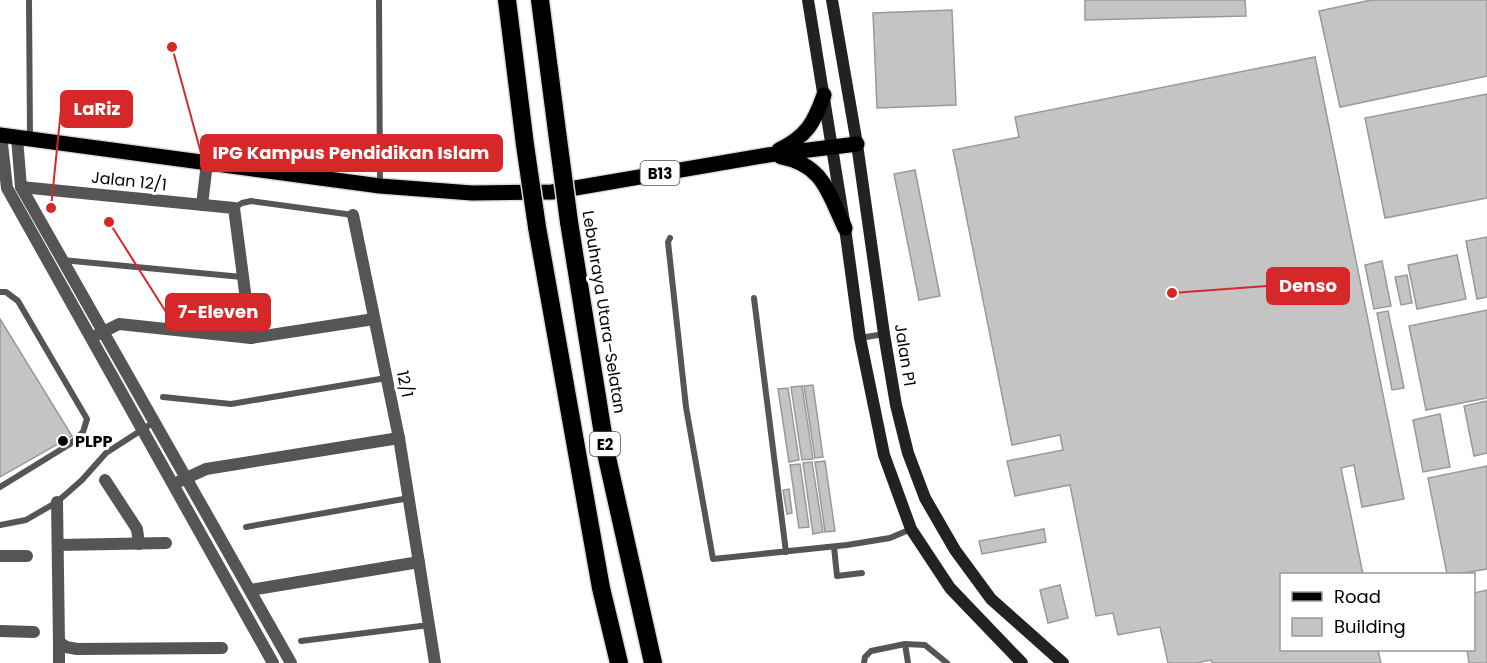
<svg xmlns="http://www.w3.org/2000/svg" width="1487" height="663" font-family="Poppins,sans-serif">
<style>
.building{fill:#c4c4c4;stroke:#999;stroke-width:1.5}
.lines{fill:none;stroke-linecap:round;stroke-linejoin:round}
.primary-casing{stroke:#dbdbdb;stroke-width:18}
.motorway-casing{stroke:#dbdbdb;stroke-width:21}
.service{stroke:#555;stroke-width:6}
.minor{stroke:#555;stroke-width:12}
.secondary{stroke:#222;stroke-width:12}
.primary{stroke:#000;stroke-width:15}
.motorway{stroke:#000;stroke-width:18}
.motorway-bridge-casing{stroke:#dbdbdb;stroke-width:21;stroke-linecap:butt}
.motorway-bridge{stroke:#000;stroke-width:18}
.poi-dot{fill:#000;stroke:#fff;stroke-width:2}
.labels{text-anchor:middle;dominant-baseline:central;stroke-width:6;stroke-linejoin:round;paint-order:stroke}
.shield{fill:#fff;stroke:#4c4c4c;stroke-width:1.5}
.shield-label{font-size:15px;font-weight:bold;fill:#000}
.street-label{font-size:16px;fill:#000;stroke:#fff}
.poi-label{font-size:16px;font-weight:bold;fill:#000;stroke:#fff;text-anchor:start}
.leader{fill:none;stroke:#d62828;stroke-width:2}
.callout-dot{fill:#d62828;stroke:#fff;stroke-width:2}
.callout{fill:#d62828;stroke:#d62828;stroke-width:2}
.callout-label{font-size:18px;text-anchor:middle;font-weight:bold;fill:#fff}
</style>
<rect width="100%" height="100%" fill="#fff"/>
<!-- building -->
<g class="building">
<path d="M1085,0H1245L1246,16L1085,20Z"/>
<path d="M1371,0H1487V76L1340,107L1319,11Z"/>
<path d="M952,10L956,105L877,108L873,13Z"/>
<path d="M1315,57L1404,499L1362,507L1354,465L1341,468L1363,574H1282V650H1378L1381,663H1212L1211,660L1196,663H1168L1160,627L1118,635L1113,613L1096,616L1070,485L1015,496L1007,461L1063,450L1060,435L1012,445L953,150L1019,137L1015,117Z"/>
<path d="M1487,94V198L1385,218L1365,118Z"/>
<path d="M915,170L940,296L919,300L894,174Z"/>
<path d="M1487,237V297L1477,299L1466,241Z"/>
<path d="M1457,255L1466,299L1417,309L1408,265Z"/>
<path d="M1382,261L1391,306L1374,309L1365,265Z"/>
<path d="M1407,275L1412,303L1401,305L1395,277Z"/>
<path d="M1487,310V398L1426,410L1409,326Z"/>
<path d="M1388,311L1404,388L1392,390L1377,313Z"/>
<path d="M0,319L72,436L0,477Z"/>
<path d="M813,385L823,457L815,458L804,386Z"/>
<path d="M802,386L813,459L802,460L791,387Z"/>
<path d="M788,388L799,460L789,462L778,389Z"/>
<path d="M1487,401V453L1474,456L1464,406Z"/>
<path d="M1440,414L1450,467L1423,472L1413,420Z"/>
<path d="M825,461L835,531L825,532L815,462Z"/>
<path d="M812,462L823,532L813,534L803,463Z"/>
<path d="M800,464L809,527L799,528L790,465Z"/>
<path d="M1487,466V569L1458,574H1447L1428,478Z"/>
<path d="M789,489L792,513L787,514L783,490Z"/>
<path d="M1044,529L1046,542L982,554L979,541Z"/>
<path d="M1060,585L1068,618L1048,623L1040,590Z"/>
<path d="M1487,590V663H1469L1467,650H1474V593Z"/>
</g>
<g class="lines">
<defs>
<g id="primary">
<path d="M0,135L380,186L472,193L552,192L768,155L857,144"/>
<path d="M779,150C807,136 814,123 824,95"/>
<path d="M781,157C824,165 828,193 845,228"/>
</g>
<g id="motorway">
<path d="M507,0L525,145"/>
<path d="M540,0L558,139"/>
<path d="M569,222L606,453L653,663"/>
<path d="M537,227L601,588L619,663"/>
</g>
</defs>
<!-- primary casing -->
<use href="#primary" class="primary-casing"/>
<!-- motorway casing -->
<use href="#motorway" class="motorway-casing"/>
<!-- service -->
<g class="service">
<path d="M29,0L30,137"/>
<path d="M379,0L380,186"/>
<path d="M234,208L242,203L251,201L353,215"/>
<path d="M670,238L668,242L686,407L713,559L847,545L890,538L911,529"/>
<path d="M62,260L242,277"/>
<path d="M0,292H6L18,301L87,419L83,432L70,444L0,487"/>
<path d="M754,298L786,552"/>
<path d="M860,338L884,334"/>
<path d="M163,397L231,404L386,378"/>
<path d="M0,525L26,520L57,502L82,480L106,453L154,422"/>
<path d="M246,527L409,498"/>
<path d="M834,547L837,576L862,573"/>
<path d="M301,641L429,625"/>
<path d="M905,644L908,663"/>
<path d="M864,663L865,657L871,651L905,644L925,645L947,663"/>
</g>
<!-- minor -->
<g class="minor">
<path d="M1,135L7,188L273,663"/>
<path d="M17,138L21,187L291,663"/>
<path d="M21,187L234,208L251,338"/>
<path d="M202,205L207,163"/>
<path d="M353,215L399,438L435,663"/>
<path d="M97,335L119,324L251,338L374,319"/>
<path d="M105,480L137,529L139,544"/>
<path d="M180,481L206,469L399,438"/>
<path d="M57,502L59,642L66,647L77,649L222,648"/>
<path d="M58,545L166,543"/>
<path d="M0,556H27"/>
<path d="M250,590L419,562"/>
<path d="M0,631L34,632"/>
<path d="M59,642V663"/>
</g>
<!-- secondary -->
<g class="secondary">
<path d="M808,0L845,228L860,338L884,455L911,529L950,588L1022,663"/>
<path d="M832,0L857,144L884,334L896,405L908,453L925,498L955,550L991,599L1063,663"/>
</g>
<!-- primary -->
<use href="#primary" class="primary"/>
<!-- motorway -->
<use href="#motorway" class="motorway"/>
<defs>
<g id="motorway-bridge">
<path d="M558,139L569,222"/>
<path d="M525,145L537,227"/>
</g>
</defs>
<!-- motorway-bridge casing -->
<use href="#motorway-bridge" class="motorway-bridge-casing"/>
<!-- motorway-bridge -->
<use href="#motorway-bridge" class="motorway-bridge"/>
</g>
<!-- markers -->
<circle class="poi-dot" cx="63" cy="441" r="6"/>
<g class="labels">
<!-- shield labels -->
<g class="shield">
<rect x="640.5" y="161" width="39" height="24" rx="4.5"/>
<rect x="590" y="432" width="30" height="24" rx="4.5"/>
</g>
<g class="shield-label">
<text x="660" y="173">B13</text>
<text x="605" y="444">E2</text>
</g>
<!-- street labels -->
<g class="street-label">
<text transform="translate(129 181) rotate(6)">Jalan 12/1</text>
<text transform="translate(604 312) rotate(81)">Lebuhraya Utara–Selatan</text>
<text transform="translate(905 355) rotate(81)">Jalan P1</text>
<text transform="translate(405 384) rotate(78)">12/1</text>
</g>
<!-- poi labels -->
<g class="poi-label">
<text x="75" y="441">PLPP</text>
</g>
</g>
<!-- callouts -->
<path class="leader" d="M51 208L61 109M172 47L201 153M1172 293L1267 286M109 222L166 312"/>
<g class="callout-dot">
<circle cx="51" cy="208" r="6"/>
<circle cx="172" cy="47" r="6"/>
<circle cx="1172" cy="293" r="6"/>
<circle cx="109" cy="222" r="6"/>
</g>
<g class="callout">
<rect x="61" y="91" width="71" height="36" rx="6"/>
<rect x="201" y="135" width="301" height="36" rx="6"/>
<rect x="1267" y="268" width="82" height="36" rx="6"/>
<rect x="166" y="294" width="104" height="36" rx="6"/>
</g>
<g class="callout-label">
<text x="97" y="115">LaRiz</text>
<text x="351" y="159">IPG Kampus Pendidikan Islam</text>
<text x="1308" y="292">Denso</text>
<text x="218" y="318">7-Eleven</text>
</g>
<!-- legend -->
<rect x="1280" y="573" width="195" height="78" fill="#ffffff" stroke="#999999" stroke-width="1.5"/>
<rect x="1292" y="592" width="30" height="9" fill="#000000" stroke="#999999" stroke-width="1.5"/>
<text x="1334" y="603" font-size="18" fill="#000000">Road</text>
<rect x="1292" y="618" width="30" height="18" fill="#c4c4c4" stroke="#999999" stroke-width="1.5"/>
<text x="1334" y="633" font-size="18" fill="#000000">Building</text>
</svg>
